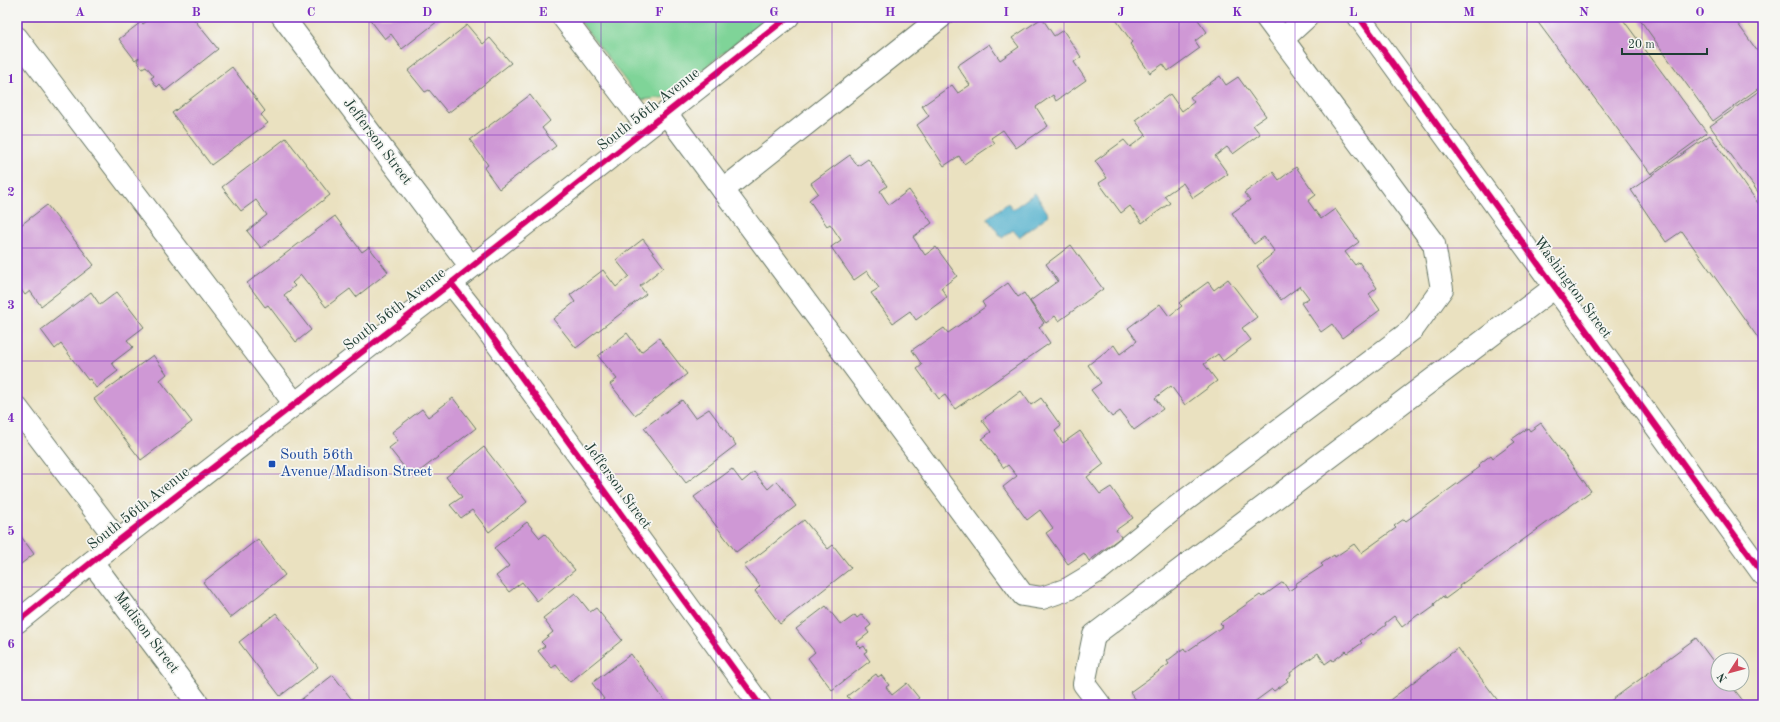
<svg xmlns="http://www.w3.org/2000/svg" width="1780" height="722" font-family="'Old Standard TT',serif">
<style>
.green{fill:#7fd498;stroke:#4f8866}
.water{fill:#4dafcc;stroke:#367680}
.building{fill:#cf98d5}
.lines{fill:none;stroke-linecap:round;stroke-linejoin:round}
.minor-casing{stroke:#667665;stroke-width:24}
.path{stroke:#667665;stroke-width:2.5;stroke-dasharray:1 3;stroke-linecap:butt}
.minor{stroke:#fff;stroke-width:22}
.cycleway-casing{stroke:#f6f6f2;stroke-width:8}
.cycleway{stroke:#d6006c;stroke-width:6}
.grid{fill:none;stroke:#7b2cbf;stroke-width:1;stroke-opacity:0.55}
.transit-dot{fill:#1a4fb4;stroke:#f6f6f2;stroke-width:1.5}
.labels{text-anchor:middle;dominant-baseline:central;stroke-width:3.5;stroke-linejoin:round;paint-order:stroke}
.street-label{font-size:15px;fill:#1f3d34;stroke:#f6f6f2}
.transit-label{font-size:15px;fill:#164399;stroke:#f6f6f2;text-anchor:start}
.neatline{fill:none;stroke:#7b2cbf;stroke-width:1.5}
.grid-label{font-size:13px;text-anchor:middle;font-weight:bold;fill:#7b2cbf}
</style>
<rect width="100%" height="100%" fill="#f6f6f2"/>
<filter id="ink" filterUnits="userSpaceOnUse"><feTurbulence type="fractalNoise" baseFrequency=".025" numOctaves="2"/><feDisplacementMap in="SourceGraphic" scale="8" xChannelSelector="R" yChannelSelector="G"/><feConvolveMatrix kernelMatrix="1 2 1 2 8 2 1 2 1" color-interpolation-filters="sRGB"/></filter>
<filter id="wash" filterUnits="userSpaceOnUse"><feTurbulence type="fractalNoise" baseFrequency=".012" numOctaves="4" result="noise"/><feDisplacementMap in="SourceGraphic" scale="16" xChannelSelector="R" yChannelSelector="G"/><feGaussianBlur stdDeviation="0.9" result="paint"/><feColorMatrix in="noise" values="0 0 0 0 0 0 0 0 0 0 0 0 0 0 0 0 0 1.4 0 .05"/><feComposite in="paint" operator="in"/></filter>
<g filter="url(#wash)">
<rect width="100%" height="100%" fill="#eae1c0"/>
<!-- green -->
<path class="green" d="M577,17H768L669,97L640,100Z"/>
<!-- water -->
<path class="water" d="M1035,193L1049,215L1019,237L1013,230L1002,238L987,218L1008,203L1013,209Z"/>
<g id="blocks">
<!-- building -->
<g class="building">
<path d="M148,17H192L218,49L165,91L160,84L157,87L151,78L154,76L146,66L142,68L137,61L139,57L135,60L119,39L141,22L143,24L147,21L145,19Z"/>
<path d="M368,17H443L402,49L391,34L385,39Z"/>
<path d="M1114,17H1196L1207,32L1195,41L1200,48L1168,71L1163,64L1150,73L1130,44L1132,42Z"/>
<path d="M1534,17H1621L1707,133L1651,174Z"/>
<path d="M1638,17H1733L1763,59V85L1713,121Z"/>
<path d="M1042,18L1054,36L1063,30L1081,57L1074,62L1086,80L1056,101L1053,95L1036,107L1048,126L1016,148L1003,130L991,138L995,143L964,164L959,156L944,166L917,125L929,116L922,106L952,85L958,93L970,85L957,66L989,44L1000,60L1019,47L1012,38Z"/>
<path d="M467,25L483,44L490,38L511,63L448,113L429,90L425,92L408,71Z"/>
<path d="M232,67L265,111L261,115L268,123L211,165L172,113Z"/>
<path d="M1220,76L1226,85L1238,77L1266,116L1253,125L1260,134L1233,154L1227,147L1215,156L1228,174L1193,198L1183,183L1164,196L1170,203L1142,223L1130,206L1121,213L1099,183L1107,178L1095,161L1124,140L1130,147L1146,135L1135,120L1170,94L1182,111L1194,102L1190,97Z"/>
<path d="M1763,88V199L1710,126Z"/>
<path d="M530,95L550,121L542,128L556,146L499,189L484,168L488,165L470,140Z"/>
<path d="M1710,135L1763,210V345L1682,231L1666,242L1631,190Z"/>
<path d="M286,138L330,195L261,248L247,231L267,215L256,200L241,211L222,187Z"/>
<path d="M850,155L858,166L868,159L887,186L880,191L889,205L909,190L932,223L913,237L925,255L936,247L957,276L941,288L947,297L916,320L910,311L893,323L871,293L879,288L867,271L854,280L831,247L841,240L830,224L827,226L809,200L818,193L811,183Z"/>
<path d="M1296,167L1316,195L1308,201L1321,219L1335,209L1359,242L1345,252L1355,265L1359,262L1377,288L1369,294L1380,310L1342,338L1332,324L1321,332L1301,303L1309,298L1300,286L1281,300L1257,266L1275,252L1264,237L1254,244L1232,213L1250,200L1244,193L1273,172L1279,180Z"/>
<path d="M47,205L94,265L41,306L30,291L25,295L17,284V228Z"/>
<path d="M335,216L362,252L369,247L388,272L356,297L350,289L326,307L301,275L292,283L295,286L284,295L311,330L296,342L268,305L265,307L247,283Z"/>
<path d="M643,239L664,267L640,286L646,294L576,348L553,319L575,302L570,295L603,270L616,287L629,276L616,260Z"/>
<path d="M1071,245L1103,289L1059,321L1055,316L1046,323L1030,301L1058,281L1046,264Z"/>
<path d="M1228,279L1257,317L1242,328L1251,340L1223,361L1218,354L1204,364L1217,381L1185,405L1171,386L1155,398L1163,409L1134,430L1120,411L1112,417L1091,390L1101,383L1088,365L1114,345L1120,354L1137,341L1128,328L1160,304L1169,316L1182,306L1179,303L1208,282L1214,290Z"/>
<path d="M1008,283L1018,297L1024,293L1044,323L1039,327L1050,343L955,409L945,395L939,399L917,369L922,365L912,350L944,328L948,333L985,307L982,302Z"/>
<path d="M91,292L100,305L117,292L144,327L127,340L133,347L112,363L118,371L96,388L90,379L88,380L61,344L55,349L41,330Z"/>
<path d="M627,333L641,352L659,338L687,374L635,415L610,384L617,379L598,356Z"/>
<path d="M153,355L167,374L160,380L192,422L141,460L94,399Z"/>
<path d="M1021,391L1031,405L1041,398L1061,426L1055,431L1063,443L1080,431L1104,464L1087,477L1100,494L1111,487L1133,518L1116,530L1121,537L1089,561L1084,553L1068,564L1046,533L1053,528L1040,510L1027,520L1003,487L1017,476L1008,465L1004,468L982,439L991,432L982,420Z"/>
<path d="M453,398L476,428L412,477L389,448L398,441L392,432L422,409L428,417Z"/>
<path d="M682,400L695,418L709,409L736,445L686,483L644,428Z"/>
<path d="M1541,423L1591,491L1459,586L1460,588L1445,599L1443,596L1434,604L1435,606L1421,616L1419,614L1402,627L1394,616L1385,623L1386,625L1373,635L1371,633L1360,641L1362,643L1348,653L1346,651L1333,661L1332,659L1325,664L1318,653L1290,673L1291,675L1286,679L1288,681L1274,691L1272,689L1250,705H1140L1130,692L1169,664L1167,661L1184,648L1186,652L1223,626L1220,623L1260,595L1262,597L1283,582L1289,591L1296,586L1295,584L1323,566L1321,564L1334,555L1335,557L1354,544L1361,553L1396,528L1394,526L1404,519L1406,521L1480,467L1478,465L1491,455L1493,458L1515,442L1512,439L1528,428L1530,431Z"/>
<path d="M484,447L527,502L489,532L472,510L461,518L450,505L462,497L446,477Z"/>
<path d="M732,469L742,482L754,472L768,489L777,481L796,506L736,552L694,497Z"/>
<path d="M804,520L828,549L833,545L851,568L780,624L755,591L760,586L744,566Z"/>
<path d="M527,522L540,538L545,534L575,570L537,601L522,582L509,592L496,576L509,566L494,548Z"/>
<path d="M17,531L34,554L17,567Z"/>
<path d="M258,539L285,575L230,618L203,582Z"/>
<path d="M575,593L590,612L596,608L622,640L570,682L556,665L552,668L538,651L545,646L541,642L553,632L543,618Z"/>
<path d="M826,606L841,625L855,615L857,618L862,614L871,625L866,629L869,633L856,643L861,648L864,646L867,651L864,653L870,661L832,690L808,658L815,652L796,629Z"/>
<path d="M276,613L318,667L280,696L239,642Z"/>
<path d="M1696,638L1718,668V684H1730L1744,702L1740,705H1605Z"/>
<path d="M1458,648L1499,702L1496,705H1388L1386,703Z"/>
<path d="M631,654L668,705H596L604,699L592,683Z"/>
<path d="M876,674L878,677L881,675L889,685L886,687L892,695L907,683L919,698L910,705H855L847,696Z"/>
<path d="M333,675L356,705H294Z"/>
</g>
</g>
</g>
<g filter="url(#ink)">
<use href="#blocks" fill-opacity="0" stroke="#667665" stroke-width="1"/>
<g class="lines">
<defs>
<g id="minor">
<path d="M283,17L471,267"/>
<path d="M563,17L647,127"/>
<path d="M1359,17L1763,574"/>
<path d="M17,38L295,404"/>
<path d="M1283,39L1307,17"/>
<path d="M666,113L1023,595L1042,598L1068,589L1098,571L1175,508L1413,329L1442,289L1434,244L1266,17"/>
<path d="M723,190L941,17"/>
<path d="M451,283L474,312L760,705"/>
<path d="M17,408L118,541"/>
<path d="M92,562L199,705"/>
<path d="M17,622L118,541L451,283L788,17"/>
<path d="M1100,705L1084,684L1094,635L1555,287"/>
</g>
</defs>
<!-- minor casing -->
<use href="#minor" class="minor-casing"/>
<!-- path -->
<path class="path" d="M642,17H647"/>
<!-- minor -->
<use href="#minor" class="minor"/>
<defs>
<g id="cycleway">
<path d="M1359,17L1763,574"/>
<path d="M451,283L474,312L760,705"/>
<path d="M17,622L118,541L451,283L788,17"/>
</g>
</defs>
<!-- cycleway casing -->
<use href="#cycleway" class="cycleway-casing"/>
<!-- cycleway -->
<use href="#cycleway" class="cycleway"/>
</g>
</g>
<!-- grid -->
<path class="grid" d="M138,17V705M253,17V705M369,17V705M485,17V705M601,17V705M716,17V705M832,17V705M948,17V705M1064,17V705M1179,17V705M1295,17V705M1411,17V705M1527,17V705M1642,17V705M17,135H1763M17,248H1763M17,361H1763M17,474H1763M17,587H1763"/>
<!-- markers -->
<rect class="transit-dot" x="268" y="460" width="8" height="8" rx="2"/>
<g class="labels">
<!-- street labels -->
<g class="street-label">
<text transform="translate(649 110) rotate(-38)">South 56th Avenue</text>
<text transform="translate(377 142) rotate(53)">Jefferson Street</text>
<text transform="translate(1572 288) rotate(54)">Washington Street</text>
<text transform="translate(395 310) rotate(-38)">South 56th Avenue</text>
<text transform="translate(617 486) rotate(54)">Jefferson Street</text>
<text transform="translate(139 509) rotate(-38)">South 56th Avenue</text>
<text transform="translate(146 633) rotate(53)">Madison Street</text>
</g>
<!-- transit labels -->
<g class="transit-label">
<text x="280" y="455">South 56th<tspan x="280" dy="17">Avenue/Madison Street</tspan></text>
</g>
</g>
<!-- margin -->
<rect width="1780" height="722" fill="none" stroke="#f6f6f2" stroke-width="44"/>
<!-- north arrow -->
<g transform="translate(1730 672) rotate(234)"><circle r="19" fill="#f6f6f2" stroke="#a0aca6"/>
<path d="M0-3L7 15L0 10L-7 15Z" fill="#d1495b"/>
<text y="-6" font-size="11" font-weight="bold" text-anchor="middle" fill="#1f3d34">N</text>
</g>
<!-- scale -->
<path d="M1622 48v6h85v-6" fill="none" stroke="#1f3d34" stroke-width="2"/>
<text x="1628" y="48" font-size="12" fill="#1f3d34" stroke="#f6f6f2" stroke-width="3" paint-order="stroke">20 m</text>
<rect x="22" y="22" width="1736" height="678" class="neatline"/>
<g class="grid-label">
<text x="80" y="16">A</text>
<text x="196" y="16">B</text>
<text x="311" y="16">C</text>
<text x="427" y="16">D</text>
<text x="543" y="16">E</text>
<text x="659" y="16">F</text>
<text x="774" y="16">G</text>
<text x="890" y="16">H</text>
<text x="1006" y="16">I</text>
<text x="1121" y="16">J</text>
<text x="1237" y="16">K</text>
<text x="1353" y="16">L</text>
<text x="1469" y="16">M</text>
<text x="1584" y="16">N</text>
<text x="1700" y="16">O</text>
<text x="11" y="83">1</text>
<text x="11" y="196">2</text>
<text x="11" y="309">3</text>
<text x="11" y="422">4</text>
<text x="11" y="535">5</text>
<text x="11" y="648">6</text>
</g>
</svg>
